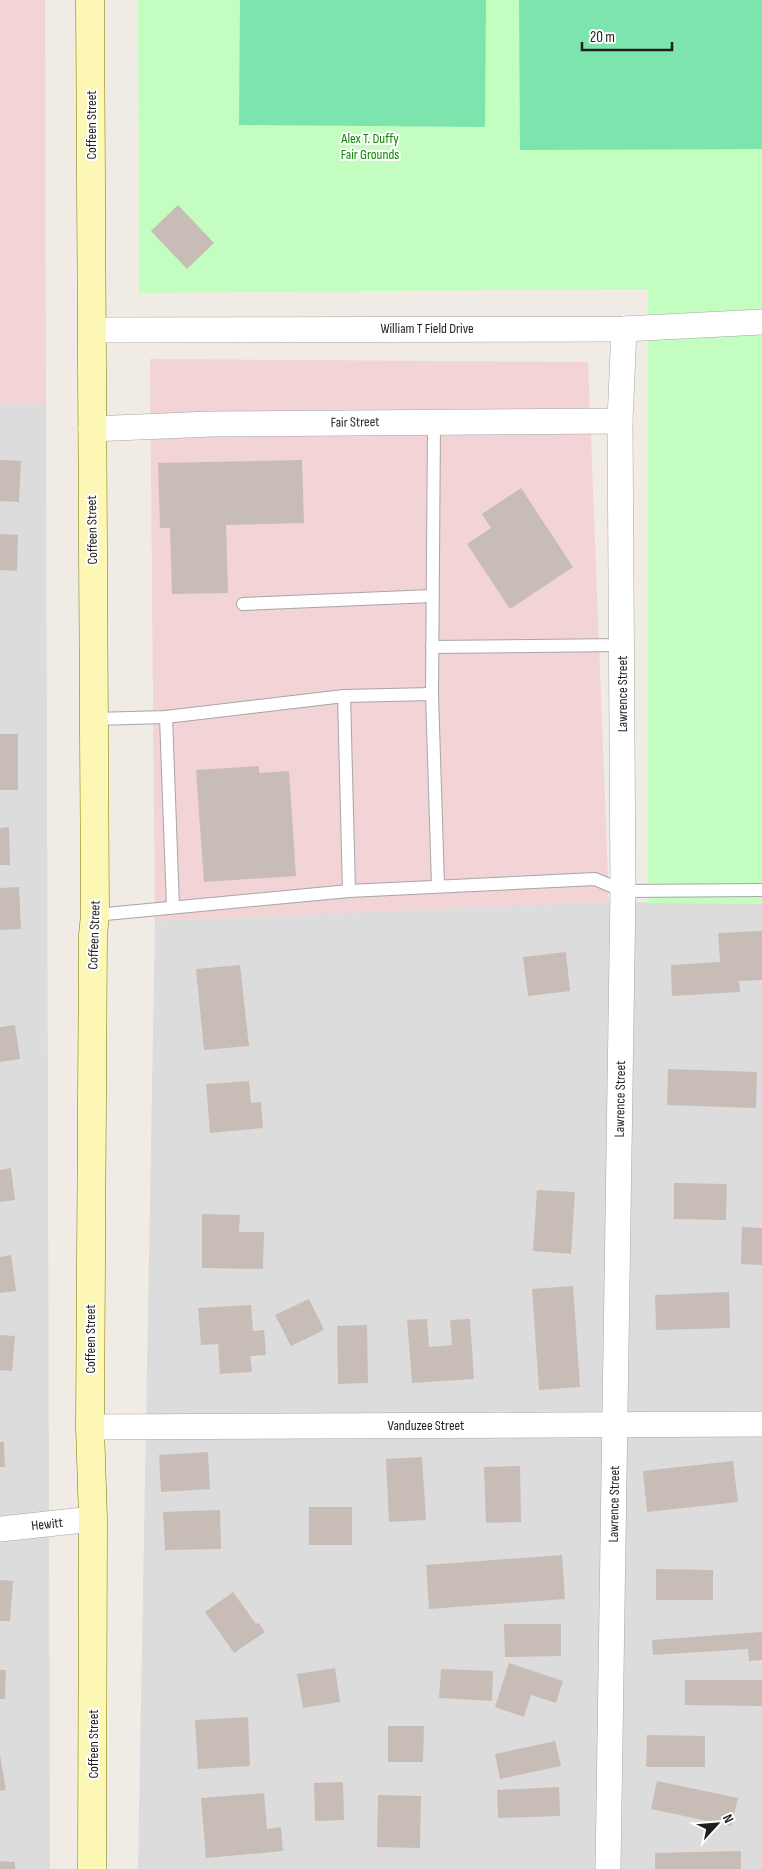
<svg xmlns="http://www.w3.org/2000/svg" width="762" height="1869" font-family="'Sofia Sans Condensed',sans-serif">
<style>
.residential{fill:#dddcdc}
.commercial{fill:#f2d3d6}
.park{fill:#c3fdbf}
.pitch{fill:#7de4ae}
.building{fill:#c8bcb7}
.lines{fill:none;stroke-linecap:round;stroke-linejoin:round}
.service-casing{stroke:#a6a6a6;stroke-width:14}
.minor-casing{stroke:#a6a6a6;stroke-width:26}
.secondary-casing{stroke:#7c7800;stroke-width:29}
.service{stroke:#fff;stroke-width:12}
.minor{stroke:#fff;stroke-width:25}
.secondary{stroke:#fdf7b5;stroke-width:28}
.labels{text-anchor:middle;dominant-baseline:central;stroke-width:4;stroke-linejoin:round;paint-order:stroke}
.street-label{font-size:14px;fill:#1f1f1f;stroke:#fff}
.park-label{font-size:14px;fill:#0c8505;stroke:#fff}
</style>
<rect width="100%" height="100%" fill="#f0ebe4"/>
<!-- residential -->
<g class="residential">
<path d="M46,403L50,1869H0V404Z"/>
<path d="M609,902L762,904V1869H138L155,921Z"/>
</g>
<!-- commercial -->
<g class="commercial">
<path d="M0,0H45L46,403L0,404Z"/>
<path d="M150,359L588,362L609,902L155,921Z"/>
</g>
<!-- park -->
<path class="park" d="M138,0H762V904L648,903V289L139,293Z"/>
<!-- pitch -->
<g class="pitch">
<path d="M240,0H486L485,127L239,125Z"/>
<path d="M519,0H762V149L520,150Z"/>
</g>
<!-- building -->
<g class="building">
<path d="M178,205L214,243L187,269L151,231Z"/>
<path d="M0,460L21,461L19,502L0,501Z"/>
<path d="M302,460L304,523L226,525L228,593L172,594L170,528H160L158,463Z"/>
<path d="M521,488L573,567L510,609L467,544L491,528L482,514Z"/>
<path d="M0,534L18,535L17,571L0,570Z"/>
<rect x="0" y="734" width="18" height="56"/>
<path d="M259,766V773L289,771L296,876L204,882L196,770Z"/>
<path d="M9,827L10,865H0V828Z"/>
<path d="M19,887L21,929L0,930V888Z"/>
<path d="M762,931V980L739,981L740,992L672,996L671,965L720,962L718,933Z"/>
<path d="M566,952L570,991L528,996L523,957Z"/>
<path d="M240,965L249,1046L204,1050L196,969Z"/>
<path d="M15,1025L20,1059L0,1062V1027Z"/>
<path d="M668,1069L757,1072L756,1108L667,1105Z"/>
<path d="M249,1081L251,1103L261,1102L263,1128L210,1133L206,1084Z"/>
<path d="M11,1168L15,1200L0,1202V1170Z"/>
<path d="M674,1183L727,1184L726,1220L674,1219Z"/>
<path d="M537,1190L575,1192L571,1254L533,1251Z"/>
<path d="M202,1214L240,1215L239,1232H264L263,1269L202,1268Z"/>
<path d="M742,1227L762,1228V1265L741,1264Z"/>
<path d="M11,1255L16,1291L0,1293V1257Z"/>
<path d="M573,1286L580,1387L539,1390L532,1289Z"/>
<path d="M729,1292L730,1328L656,1330L655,1295Z"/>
<path d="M309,1299L324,1330L291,1346L275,1315Z"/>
<path d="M251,1305L253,1331L264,1330L266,1355L250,1356L252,1372L220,1374L218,1344L201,1345L198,1308Z"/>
<path d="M427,1319L429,1347L452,1345L450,1320L470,1319L474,1379L412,1383L407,1320Z"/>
<path d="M367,1325L368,1383L338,1384L337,1326Z"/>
<path d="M0,1335L15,1336L12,1371L0,1370Z"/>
<path d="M0,1442H4L5,1467H0Z"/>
<path d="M208,1452L210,1489L161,1492L159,1455Z"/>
<path d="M422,1457L426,1520L389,1522L386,1459Z"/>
<path d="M733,1461L738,1502L647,1512L643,1471Z"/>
<path d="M520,1466L521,1522L486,1523L484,1467Z"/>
<rect x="309" y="1507" width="43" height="38"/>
<path d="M220,1510L221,1549L165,1550L163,1512Z"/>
<path d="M562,1555L565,1599L429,1609L426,1565Z"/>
<path d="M656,1569L713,1570V1600H656Z"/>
<path d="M0,1580L13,1581L10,1621H0Z"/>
<path d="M233,1592L256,1624L259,1623L265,1632L234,1653L205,1612Z"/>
<path d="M504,1624H561V1656L505,1657Z"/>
<path d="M762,1632V1660L749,1661L748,1649L653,1655L652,1640Z"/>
<path d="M509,1663L563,1681L556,1703L531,1695L524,1717L495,1707Z"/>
<path d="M335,1668L340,1702L303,1708L297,1674Z"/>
<path d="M441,1669L493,1671L492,1701L439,1698Z"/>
<path d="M0,1670H6L5,1699H0Z"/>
<path d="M685,1680H762V1706L685,1705Z"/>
<path d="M248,1717L250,1766L198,1769L195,1720Z"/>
<path d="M388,1726H424L423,1762H388Z"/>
<path d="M647,1735L705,1736V1767H646Z"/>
<path d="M555,1741L561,1766L500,1779L495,1754Z"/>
<path d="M0,1755L6,1790L0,1791Z"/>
<path d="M657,1781L738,1798L731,1826L651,1809Z"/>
<path d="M343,1782L344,1820L315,1821L314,1783Z"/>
<path d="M559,1787L560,1816L498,1818L497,1790Z"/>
<path d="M264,1793L267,1829L281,1827L283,1851L206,1858L201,1798Z"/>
<path d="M378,1795L421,1796L420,1848L377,1847Z"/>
<path d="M741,1851V1869H655V1853Z"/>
<path d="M0,1861L15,1862V1869H0Z"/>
</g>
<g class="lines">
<defs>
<g id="service">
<path d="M243,604L432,596"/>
<path d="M432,647L622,645"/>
<path d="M432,694L434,421"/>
<path d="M344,696L432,694L438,886"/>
<path d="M166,717L173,907"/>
<path d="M95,719L166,717L344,696L349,891"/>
<path d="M95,915L349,891L595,879L623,891L762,890"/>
</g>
<g id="minor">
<path d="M92,330L624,329L762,322"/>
<path d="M91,429L211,424L620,421"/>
<path d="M90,1427L762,1424"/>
<path d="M0,1529L93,1519"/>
<path d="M608,1869L623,891L620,421L624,329"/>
</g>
<path id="secondary" d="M90,0L95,915L93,935L90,1427L93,1519L92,1869"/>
</defs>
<!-- service casing -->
<use href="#service" class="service-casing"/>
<!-- minor casing -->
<use href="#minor" class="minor-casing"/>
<!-- secondary casing -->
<use href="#secondary" class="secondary-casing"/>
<!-- service -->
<use href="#service" class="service"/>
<!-- minor -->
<use href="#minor" class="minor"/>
<!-- secondary -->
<use href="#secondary" class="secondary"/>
</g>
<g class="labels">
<!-- street labels -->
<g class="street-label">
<text transform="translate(91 125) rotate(-90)">Coffeen Street</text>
<text x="427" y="328">William T Field Drive</text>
<text transform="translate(355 422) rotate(-1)">Fair Street</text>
<text transform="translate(92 530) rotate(-91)">Coffeen Street</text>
<text transform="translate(622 694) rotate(-90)">Lawrence Street</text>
<text transform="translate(94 935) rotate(-88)">Coffeen Street</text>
<text transform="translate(620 1099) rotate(-89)">Lawrence Street</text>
<text transform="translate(90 1339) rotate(-90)">Coffeen Street</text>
<text x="426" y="1425">Vanduzee Street</text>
<text transform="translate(614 1504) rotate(-89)">Lawrence Street</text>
<text transform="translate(47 1524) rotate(-6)">Hewitt</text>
<text transform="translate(93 1744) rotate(-90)">Coffeen Street</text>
</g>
<!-- park labels -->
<g class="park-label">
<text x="370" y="138">Alex T. Duffy<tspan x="370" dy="16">Fair Grounds</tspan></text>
</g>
</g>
<!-- north arrow -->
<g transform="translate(717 1824) rotate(64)" stroke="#ffffff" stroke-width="4" paint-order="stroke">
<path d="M0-4L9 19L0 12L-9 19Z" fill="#1f1f1f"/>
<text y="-8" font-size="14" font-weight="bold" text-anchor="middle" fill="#1f1f1f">N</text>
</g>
<!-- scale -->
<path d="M582 42v8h90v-8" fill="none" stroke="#1f1f1f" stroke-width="2.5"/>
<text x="590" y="42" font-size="15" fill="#1f1f1f" stroke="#ffffff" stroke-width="4" paint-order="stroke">20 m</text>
</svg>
